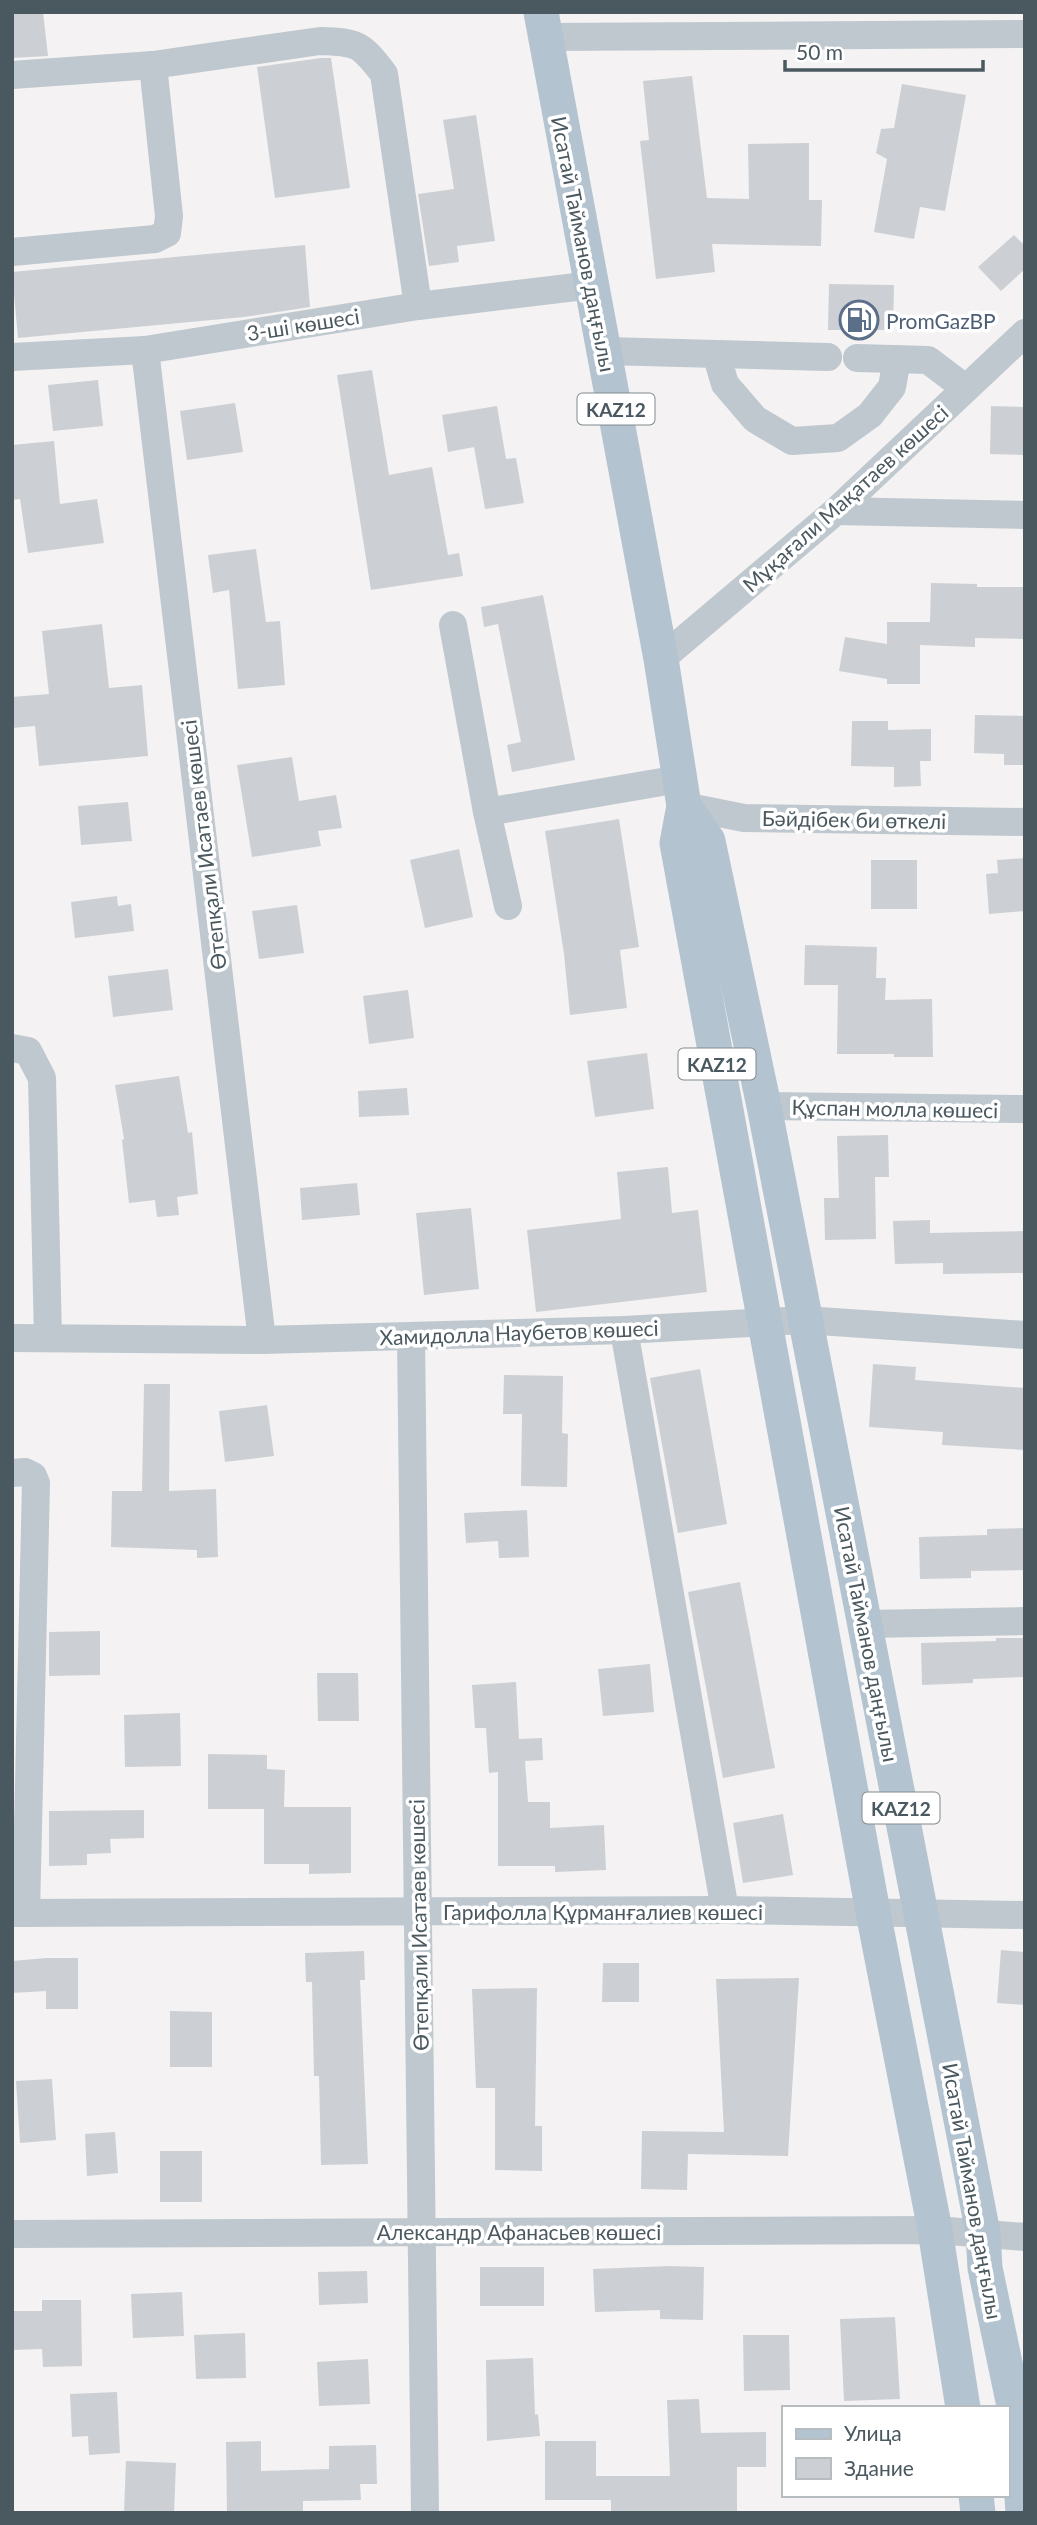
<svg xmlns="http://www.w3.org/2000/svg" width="1037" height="2525" font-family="Lato,sans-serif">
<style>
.building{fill:#ccd0d4}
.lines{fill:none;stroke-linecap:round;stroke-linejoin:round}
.minor{stroke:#bec8ce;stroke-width:28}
.major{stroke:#b3c4d0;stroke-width:35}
.labels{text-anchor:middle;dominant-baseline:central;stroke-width:7;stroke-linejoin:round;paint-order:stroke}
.shield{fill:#fff;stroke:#808a8f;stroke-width:2}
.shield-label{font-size:19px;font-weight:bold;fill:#4a585f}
.street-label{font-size:21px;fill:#4a585f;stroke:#fff}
.service-label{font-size:21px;fill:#4e5e75;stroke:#fff;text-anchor:start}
</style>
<rect width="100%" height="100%" fill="#f4f2f2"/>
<!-- building -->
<g class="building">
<path d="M12,12H43L48,56L12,58Z"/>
<path d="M321,58H331L350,188L275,198L257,67Z"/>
<path d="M692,76L707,198L749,199L748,144L809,143V200H822L821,246L712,244L715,272L656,279L640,141L649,140L643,81Z"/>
<path d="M902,84L966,95L945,211L920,207L914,239L874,232L887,159L876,153L881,129L894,128Z"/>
<path d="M476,115L495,241L457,246L459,262L429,266L418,194L454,189L443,120Z"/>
<path d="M1014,235L1025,246V269L1001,291L978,267Z"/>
<path d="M305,245L310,307L244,317L18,338L12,272Z"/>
<path d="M829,284L894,285L893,330H828Z"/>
<path d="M372,370L389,475L432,467L448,555L459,553L463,576L371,590L337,375Z"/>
<path d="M98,380L103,426L53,431L48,385Z"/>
<path d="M235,403L243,452L187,460L180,411Z"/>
<path d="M497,406L506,459L516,458L524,503L485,509L474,447L448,452L442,415Z"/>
<path d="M991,406L1024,407L1023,455L990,454Z"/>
<path d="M54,441L60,504L97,499L104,543L28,553L20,499L12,500V445Z"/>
<path d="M256,549L266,622L280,621L285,685L238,689L229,590L213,593L208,555Z"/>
<path d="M931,583L977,584V587H1025V639L975,638V647L920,645V684H887V679L839,671L845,637L887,644V622H930Z"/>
<path d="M543,595L575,760L512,772L507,745L521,742L498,624L484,627L481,607Z"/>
<path d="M102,624L109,688L142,685L148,756L39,766L35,726L12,728V697L49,694L42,631Z"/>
<path d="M975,715L1025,716V765H1004V754L974,753Z"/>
<path d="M852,721H888V730L931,729V761H920L921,786L894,787V767L851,766Z"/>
<path d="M292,757L299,801L336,795L342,828L318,831L321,846L252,857L237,765Z"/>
<path d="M128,802L132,841L81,845L78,806Z"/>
<path d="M619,819L639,947L620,950L627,1008L570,1015L564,954L545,831Z"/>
<path d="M459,849L473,917L425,928L410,860Z"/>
<path d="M1025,858V911L989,914L986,874L998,873L997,860Z"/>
<rect x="871" y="860" width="46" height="49"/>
<path d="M117,896L118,906L131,904L134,931L75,938L71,902Z"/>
<path d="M297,905L304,953L259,959L252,911Z"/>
<path d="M805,945L877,947L876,978H886L885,1000L932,999L933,1057H894V1054H837L838,985H804Z"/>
<path d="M168,969L173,1010L113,1017L108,976Z"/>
<path d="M408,990L414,1038L369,1044L363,996Z"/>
<path d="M647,1053L654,1109L595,1117L587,1061Z"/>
<path d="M179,1076L188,1133L192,1132L198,1194L177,1197L179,1215L157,1217L155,1200L129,1203L122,1140L124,1139L115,1085Z"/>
<path d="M407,1088L409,1115L359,1117L358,1091Z"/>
<path d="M888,1135L889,1177H875L876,1239L825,1240L824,1198H839L837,1136Z"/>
<path d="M668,1167L672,1213L698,1210L707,1292L536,1312L527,1230L621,1219L617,1172Z"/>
<path d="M357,1183L360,1215L302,1220L300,1188Z"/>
<path d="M471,1208L479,1289L424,1295L416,1213Z"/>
<path d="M930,1220V1233L1025,1231V1273L943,1274V1263L895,1264L893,1221Z"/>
<path d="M873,1364L916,1367L915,1380L1025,1388V1450L942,1445L943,1432L869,1427Z"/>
<path d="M700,1369L727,1524L678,1533L650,1378Z"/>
<path d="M504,1375L563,1376L562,1433L568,1434L567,1487L521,1486L522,1414H503Z"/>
<path d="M144,1384H170L169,1491L216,1489L218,1557L197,1558V1550L111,1547L112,1491H142Z"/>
<path d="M267,1405L274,1456L225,1462L219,1411Z"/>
<path d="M527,1510L529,1557L499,1558L498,1541L466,1543L464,1513Z"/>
<path d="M1025,1528V1570L971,1571V1578L920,1579L919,1537L987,1535V1529Z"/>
<path d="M740,1582L775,1768L723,1778L688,1592Z"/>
<path d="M100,1631V1675L49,1676V1632Z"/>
<path d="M996,1638H1025V1677L973,1679V1683L922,1685L921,1643L996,1641Z"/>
<path d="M650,1664L654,1712L603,1716L598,1669Z"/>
<path d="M317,1673H358L359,1721H318Z"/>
<path d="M516,1682L519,1739L542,1738L543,1760L525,1761L528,1802H550V1828L604,1825L606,1870L555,1872V1866H498V1772L489,1773L486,1728H475L472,1685Z"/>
<path d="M180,1713L181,1766L125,1767L124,1715Z"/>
<path d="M208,1754L267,1755V1769L285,1770L284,1807H351V1873L309,1874V1864H264V1809H208Z"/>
<path d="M144,1810V1838L110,1839L111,1853L87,1854V1865L49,1866V1811Z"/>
<path d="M783,1814L793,1875L743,1883L733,1823Z"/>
<path d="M1001,1950L1025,1952V2005L997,2003Z"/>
<path d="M364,1951L365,1980H360L368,2164L321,2165L319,2076H314L312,1982H306L305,1953Z"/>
<path d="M47,1958H78V2009H46V1991L12,1993V1961Z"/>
<path d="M603,1963H639V2002H602Z"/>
<path d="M799,1978L788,2156L688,2154L687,2190L641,2189L642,2131L724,2132L716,1979Z"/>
<path d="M537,1988L535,2126H542V2171L495,2170V2088H476L472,1989Z"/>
<path d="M170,2011L212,2012V2067H170Z"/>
<path d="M52,2079L56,2140L20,2143L16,2081Z"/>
<path d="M115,2132L118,2173L87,2176L85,2134Z"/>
<rect x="160" y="2151" width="42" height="51"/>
<path d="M670,2266L704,2267L703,2320L660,2319V2310L595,2312L593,2269Z"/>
<rect x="480" y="2267" width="64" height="39"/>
<path d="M367,2271L368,2303L319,2305L318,2272Z"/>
<path d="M182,2292L184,2336L133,2338L131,2294Z"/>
<path d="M42,2300H81L82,2366L43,2367L42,2349L12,2350V2311H42Z"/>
<path d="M895,2317L900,2399L844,2401L840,2319Z"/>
<path d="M245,2333L246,2378L196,2379L194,2335Z"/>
<path d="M743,2335H789L790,2390L744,2391Z"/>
<path d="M533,2358L535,2415L538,2414L540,2436L487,2441L486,2360Z"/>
<path d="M368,2359L370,2404L319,2406L317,2362Z"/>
<path d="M117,2392L120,2453L89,2455L88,2436L72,2437L70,2394Z"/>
<path d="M699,2399L701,2433L766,2432V2467H737V2513H611V2500H545V2441H596V2476H670L667,2400Z"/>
<path d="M261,2441V2471L329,2469V2446L376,2445L377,2484H360L361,2500L303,2501V2513H227L226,2442Z"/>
<path d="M126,2461L176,2463L174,2513H124Z"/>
</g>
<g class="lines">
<!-- minor -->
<g class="minor">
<path d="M545,37L1025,34"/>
<path d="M12,75L153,65L320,41C358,42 361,44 384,74L418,306"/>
<path d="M12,252L155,239L167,233L169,216L153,65"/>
<path d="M145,350L262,1340"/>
<path d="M605,351L828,357"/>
<path d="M716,354L725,384L755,419L792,441L838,438L870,415L892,387L897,359"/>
<path d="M12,357L145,350L418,306L593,285"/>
<path d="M857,358L928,360L965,388"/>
<path d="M836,511L1025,515"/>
<path d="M453,625L487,812L508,906"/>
<path d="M661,659L836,511L1025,333"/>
<path d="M684,806L744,818L1025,822"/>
<path d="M487,812L679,779"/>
<path d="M12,1048L28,1051L42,1078L48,1338"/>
<path d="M764,1106L1025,1109"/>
<path d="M624,1330L725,1910"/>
<path d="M411,1337L425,2513"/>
<path d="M12,1338L262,1340L624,1330L804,1320L1025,1335"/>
<path d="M12,1473L25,1472L33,1476L36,1483L26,1913"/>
<path d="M866,1624L1025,1621"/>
<path d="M12,1913L725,1910L1025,1915"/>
<path d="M12,2234L935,2230L1025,2237"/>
</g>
<!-- major -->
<g class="major">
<path d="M541,12L661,659L684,806L677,843L873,1912L935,2230L963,2408"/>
<path d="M684,806L708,841L764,1106L983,2233L985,2268L1017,2420L1023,2513"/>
<path d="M976,2495L978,2513"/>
</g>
</g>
<!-- icons -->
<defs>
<symbol id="fuel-ring" viewBox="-11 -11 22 22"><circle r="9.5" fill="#fff" stroke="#5c6f8a" stroke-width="1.5"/><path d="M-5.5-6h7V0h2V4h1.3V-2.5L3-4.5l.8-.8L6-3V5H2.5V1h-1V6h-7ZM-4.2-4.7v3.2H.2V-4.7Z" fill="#5c6f8a"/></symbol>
</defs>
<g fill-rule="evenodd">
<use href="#fuel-ring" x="837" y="298" width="44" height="44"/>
</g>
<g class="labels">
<!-- shield labels -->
<g class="shield">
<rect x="577.5" y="393.5" width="77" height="31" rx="5"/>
<rect x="678.5" y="1048.5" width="77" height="31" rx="5"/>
<rect x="862.5" y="1792.5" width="77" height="31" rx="5"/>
</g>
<g class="shield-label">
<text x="616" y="409">KAZ12</text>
<text x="717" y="1064">KAZ12</text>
<text x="901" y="1808">KAZ12</text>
</g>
<!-- street labels -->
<g class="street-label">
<text transform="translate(584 244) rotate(79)">Исатай Тайманов даңғылы</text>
<text transform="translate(303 324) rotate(-9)">3-ші көшесі</text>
<text transform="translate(845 498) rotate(-42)">Мұқағали Мақатаев көшесі</text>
<text transform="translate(854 819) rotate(1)">Бәйдібек би өткелі</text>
<text transform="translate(203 845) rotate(-97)">Өтепқали Исатаев көшесі</text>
<text transform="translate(895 1108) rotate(1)">Құспан молла көшесі</text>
<text transform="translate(519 1332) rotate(-2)">Хамидолла Наубетов көшесі</text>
<text transform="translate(867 1634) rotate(79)">Исатай Тайманов даңғылы</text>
<text x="603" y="1911">Гарифолла Құрманғалиев көшесі</text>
<text transform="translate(418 1925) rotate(-91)">Өтепқали Исатаев көшесі</text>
<text transform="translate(973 2191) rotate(80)">Исатай Тайманов даңғылы</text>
<text x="519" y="2231">Александр Афанасьев көшесі</text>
</g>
<!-- service labels -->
<g class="service-label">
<text x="886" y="320">PromGazBP</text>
</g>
</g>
<!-- border -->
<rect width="1037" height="2525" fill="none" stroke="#4a585f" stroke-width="28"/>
<!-- legend -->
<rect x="782" y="2406" width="228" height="91" fill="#ffffff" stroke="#b7bcbf" stroke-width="2"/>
<rect x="796" y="2429" width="35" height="10" fill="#b3c4d0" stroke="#b7bcbf" stroke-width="2"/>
<text x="844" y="2441" font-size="21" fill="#4a585f">Улица</text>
<rect x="796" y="2458" width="35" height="21" fill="#ccd0d4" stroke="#b7bcbf" stroke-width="2"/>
<text x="844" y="2476" font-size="21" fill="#4a585f">Здание</text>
<!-- scale -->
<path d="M785 60v10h198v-10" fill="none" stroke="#4a585f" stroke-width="3.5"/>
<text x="796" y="60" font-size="21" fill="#4a585f" stroke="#ffffff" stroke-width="5" paint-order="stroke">50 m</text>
</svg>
